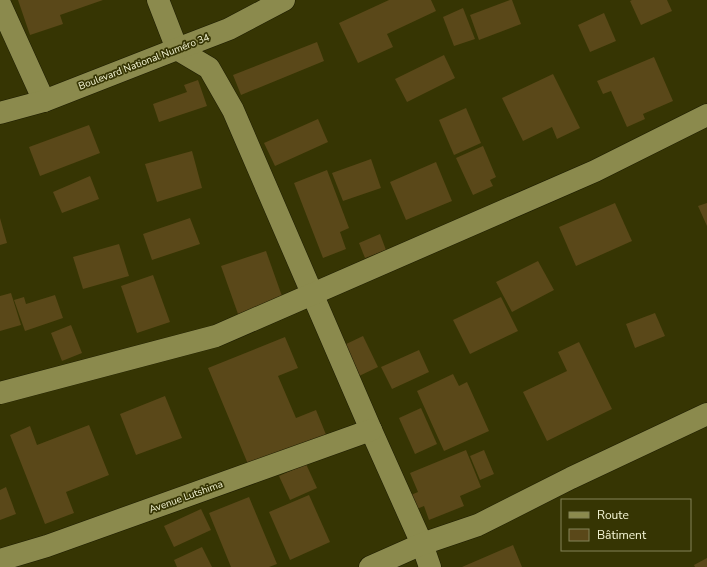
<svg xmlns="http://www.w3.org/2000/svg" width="707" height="567" font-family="'Nunito Sans',sans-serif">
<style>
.building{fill:#5a4819}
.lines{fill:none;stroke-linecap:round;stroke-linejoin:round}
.street-casing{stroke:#1d1c00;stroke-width:23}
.secondary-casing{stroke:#1d1c00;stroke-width:23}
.street{stroke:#8b8a4d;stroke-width:22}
.secondary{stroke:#8b8a4d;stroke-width:22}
.labels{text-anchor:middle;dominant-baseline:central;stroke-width:3.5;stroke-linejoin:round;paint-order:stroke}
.street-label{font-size:10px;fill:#f6f7d7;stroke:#363503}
</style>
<rect width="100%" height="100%" fill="#363503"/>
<!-- building -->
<g class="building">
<path d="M18,0H103L60,15L63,24L30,35Z"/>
<path d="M389,0H431L436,11L387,34L393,47L358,63L339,23Z"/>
<path d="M510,0H512L521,24L479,40L470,15Z"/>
<path d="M632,0H667L672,11L641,25L630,1Z"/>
<path d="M463,8L475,39L454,46L443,17Z"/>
<path d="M604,13L616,41L590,52L578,25Z"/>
<path d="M317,42L324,61L241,95L233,75Z"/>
<path d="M444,55L455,78L407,102L395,79Z"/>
<path d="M654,57L673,101L643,114L645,119L627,127L611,91L603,94L597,81Z"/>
<path d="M553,74L580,128L557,139L552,127L523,141L502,98Z"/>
<path d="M198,80L207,106L159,122L153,104L187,92L184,85Z"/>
<path d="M466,108L481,143L454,155L439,120Z"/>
<path d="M318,119L328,142L275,166L264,143Z"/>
<path d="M89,125L100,153L40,176L29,147Z"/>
<path d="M483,146L496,177L490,180L493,186L473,195L456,158Z"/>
<path d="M192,151L202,188L157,202L145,164Z"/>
<path d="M371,159L381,188L343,201L332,173Z"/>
<path d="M436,162L452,201L406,220L390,182Z"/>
<path d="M327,170L349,228L340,232L346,249L323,258L294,183Z"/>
<path d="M90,176L99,199L62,213L53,192Z"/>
<path d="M615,203L632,241L576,266L559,227Z"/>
<path d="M707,203V226L698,206Z"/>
<path d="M0,218L7,243L0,245Z"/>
<path d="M190,218L200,244L152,260L143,234Z"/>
<path d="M380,234L386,250L365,258L359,243Z"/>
<path d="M119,244L129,276L83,289L73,257Z"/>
<path d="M266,251L283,299L238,314L221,266Z"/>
<path d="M538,261L554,290L512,312L496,282Z"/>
<path d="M153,275L170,322L137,333L121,286Z"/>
<path d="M11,293L21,325L0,331V296Z"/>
<path d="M55,295L63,318L25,331L14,300L24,297L26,304Z"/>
<path d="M501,297L518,331L470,354L453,320Z"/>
<path d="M655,313L665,336L635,348L626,324Z"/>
<path d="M71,325L82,353L62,361L51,333Z"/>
<path d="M363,336L378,367L357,377L342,346Z"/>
<path d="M285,337L298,368L278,376L296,418L316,410L327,437L250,469L208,368Z"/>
<path d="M579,342L612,409L547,441L523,392L567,371L558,352Z"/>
<path d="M419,350L429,372L392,389L381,367Z"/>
<path d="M453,374L459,386L467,382L489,431L444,451L417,391Z"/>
<path d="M165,396L182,438L136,455L120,414Z"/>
<path d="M421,408L437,444L415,454L399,418Z"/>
<path d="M89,425L109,475L66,492L74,513L45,524L10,435L30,426L37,445Z"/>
<path d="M466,450L481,487L460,496L464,506L429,520L424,506L412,511L406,497L418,492L410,473Z"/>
<path d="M484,450L494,474L480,480L470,456Z"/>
<path d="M306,464L317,488L290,500L279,476Z"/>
<path d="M6,487L16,514L0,520V490Z"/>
<path d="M309,495L330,542L290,560L269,512Z"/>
<path d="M249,497L277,564L269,567H231L209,513Z"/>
<path d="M201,509L211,530L174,547L164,526Z"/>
<path d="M513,545L522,567H462Z"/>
<path d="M202,547L212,567H177L174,560Z"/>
<path d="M707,558V567H695L694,565Z"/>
</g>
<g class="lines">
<defs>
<g id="street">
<path d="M158,0L177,49L209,68L233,110L371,430L422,544L430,567"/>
<path d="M0,4L44,101"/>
<path d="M0,393L216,336L595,171L707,115"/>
<path d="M0,560L47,546L371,430"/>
<path d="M370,567L422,544L478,525L571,478L707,414"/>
</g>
<path id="secondary" d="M0,113L44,101L177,49L229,29L284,0"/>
</defs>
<!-- street casing -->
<use href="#street" class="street-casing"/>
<!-- secondary casing -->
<use href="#secondary" class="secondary-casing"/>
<!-- street -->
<use href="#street" class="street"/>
<!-- secondary -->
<use href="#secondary" class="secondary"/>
</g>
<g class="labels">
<!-- street labels -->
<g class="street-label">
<text transform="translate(144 62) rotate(-21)">Boulevard National Numéro 34</text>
<text transform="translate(186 497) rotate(-20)">Avenue Lutshima</text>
</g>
</g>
<!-- legend -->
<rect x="561" y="499" width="130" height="52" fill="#363503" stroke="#838358"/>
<rect x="569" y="512" width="20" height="6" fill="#8b8a4d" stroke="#838358"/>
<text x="597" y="519" font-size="12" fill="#f6f7d7">Route</text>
<rect x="569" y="529" width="20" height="12" fill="#5a4819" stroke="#838358"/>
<text x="597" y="539" font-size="12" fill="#f6f7d7">Bâtiment</text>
</svg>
